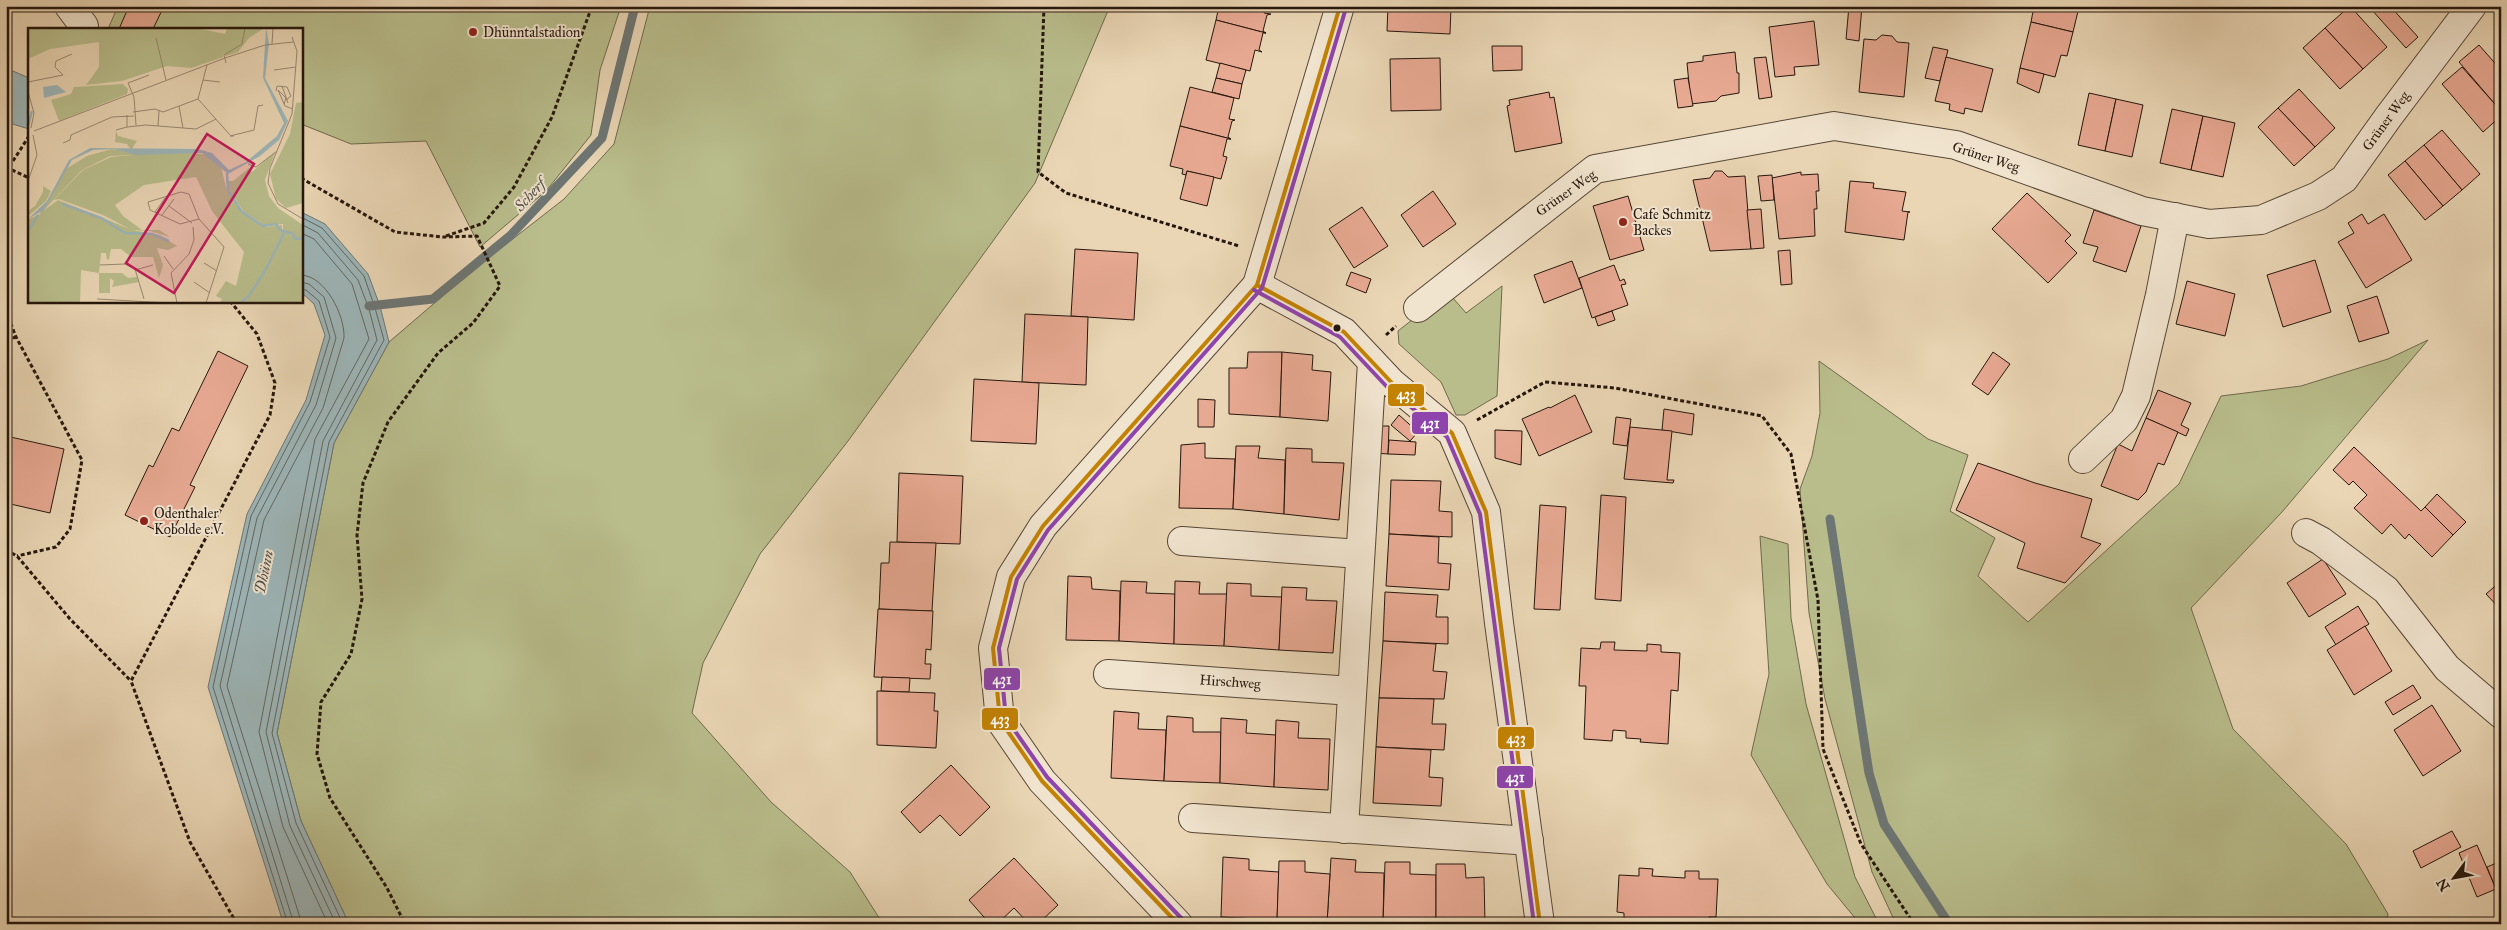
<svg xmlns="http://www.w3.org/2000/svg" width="2507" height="930" font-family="'IM FELL Great Primer',serif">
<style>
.green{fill:#b9bd8c;stroke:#6f6a4c}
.water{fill:#9db6b9;stroke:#6d7674}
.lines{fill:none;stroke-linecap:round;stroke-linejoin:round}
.shore{stroke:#616662;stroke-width:1}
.stream{stroke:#6d7674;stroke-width:9}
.building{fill:#e8a993;stroke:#25160c}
.minor-casing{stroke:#564636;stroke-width:30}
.path{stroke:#25160c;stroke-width:3;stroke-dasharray:4 2.5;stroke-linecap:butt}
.minor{stroke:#f1e4cf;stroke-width:28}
.bus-1-casing{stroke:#f1e4cf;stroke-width:8}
.bus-2-casing{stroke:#f1e4cf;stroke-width:8}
.bus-1{stroke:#c28203;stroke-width:4}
.bus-2{stroke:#8e44ad;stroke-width:4}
.poi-dot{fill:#8f2418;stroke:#f1e4cf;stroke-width:2}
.bus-dot{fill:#25160c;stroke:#f1e4cf;stroke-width:2}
.labels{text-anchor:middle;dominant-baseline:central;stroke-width:4;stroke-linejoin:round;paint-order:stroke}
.poi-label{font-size:14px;fill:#25160c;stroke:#f1e4cf;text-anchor:start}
.street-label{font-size:14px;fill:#25160c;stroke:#f1e4cf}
.water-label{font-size:15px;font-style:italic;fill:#4f4e49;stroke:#f1e4cf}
.inset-river{fill:none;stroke:#9db6b9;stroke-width:2.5}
.inset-road{fill:none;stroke:#9b8971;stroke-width:1}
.view{fill:#c2185b;fill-opacity:0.15;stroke:#c2185b;stroke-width:2.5}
.inset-edge{fill:none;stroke:#25160c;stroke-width:2.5}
.line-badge{stroke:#f1e4cf;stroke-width:2}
.badge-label{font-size:14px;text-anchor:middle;font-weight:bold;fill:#fff}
</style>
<rect width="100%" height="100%" fill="#ead6b5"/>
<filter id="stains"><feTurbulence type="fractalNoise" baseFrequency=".004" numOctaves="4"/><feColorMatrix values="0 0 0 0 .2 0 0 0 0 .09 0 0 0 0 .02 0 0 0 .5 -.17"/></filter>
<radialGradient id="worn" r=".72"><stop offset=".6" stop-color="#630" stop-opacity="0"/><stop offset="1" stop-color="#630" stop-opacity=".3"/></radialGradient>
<!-- green -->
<g class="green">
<path d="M118,6H621L600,70L591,135L546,191L480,247L426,141L351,144L301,124V29H108Z"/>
<path d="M650,6H1110L1035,183L848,441L760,554L703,663L692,713L771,802L850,872L883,924H349L301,821L277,733L334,443L389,342L473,270L564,199L614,144Z"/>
<path d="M1502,286L1497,396L1465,415H1456L1441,382L1399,344L1398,331L1440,298H1453L1466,313Z"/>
<path d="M2428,340L2282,512L2191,608L2233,729L2346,844L2388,914L2386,924H1896L1872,872L1825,699L1809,613L1800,489L1812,456L1820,413L1819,361L1928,439L1968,455L1950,511L1995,538L1978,576L2028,622L2179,484L2221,396L2301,386L2388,359Z"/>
<path d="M1760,536L1788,544L1791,618L1806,704L1855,877L1879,924H1860L1827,884L1751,755L1769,674Z"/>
</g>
<!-- water -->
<g class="water">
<path d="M6,68L29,78V129L6,122Z"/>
<path d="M301,212L325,224L368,274L380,306L389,342L334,443L277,733L301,821L349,924L283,922L208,687L247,514L306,400L325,335L314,304L301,292Z"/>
</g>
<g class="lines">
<!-- shore -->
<g class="shore">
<path d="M301,217L322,228L364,276L375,308L384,340L329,442L272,733L296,823L343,924"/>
<path d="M301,224L318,233L358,280L369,309L377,340L323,441L266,732L290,826L336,924"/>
<path d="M301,233L314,239L352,284L369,339L315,439L259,732L283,827L328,924"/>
<path d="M301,275C326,276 345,316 344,338L323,408L264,520L227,686L302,924"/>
<path d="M288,924L213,687L251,516L310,402L330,337L319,301L306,290L301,289"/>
<path d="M294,924L220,686L257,518L316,405L336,338L324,297L309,284L301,282"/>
</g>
<!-- stream -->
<g class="stream">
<path d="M369,306L433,299L511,235L602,138L635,6"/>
<path d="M1830,519L1869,773L1884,824L1949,924"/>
</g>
</g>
<!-- building -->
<g class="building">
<path d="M129,6H164L153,29H119Z"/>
<path d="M1219,6H1266L1264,13L1271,14L1267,15L1263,31L1266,33L1216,20Z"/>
<path d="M1388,6H1451L1450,34L1387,31Z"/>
<path d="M1849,6H1862L1859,41L1846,39Z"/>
<path d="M2034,6L2079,7L2073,32L2031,22Z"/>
<path d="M2350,6L2387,47L2363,69L2325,28Z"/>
<path d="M2374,6H2390L2418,37L2406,48L2371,9Z"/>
<path d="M1216,20L1266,33H1263L1259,50L1262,52L1255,50L1250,71L1206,60Z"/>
<path d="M1814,21L1819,65L1794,67L1795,75L1775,77L1769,27Z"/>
<path d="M2031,22L2073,32L2067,56L2061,55L2055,77L2020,68Z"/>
<path d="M2325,28L2363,69L2340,89L2303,48Z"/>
<path d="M1882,35L1892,36L1897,42L1909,43L1904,97L1859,92L1864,39L1876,40Z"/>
<path d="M2479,45L2501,70L2500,110L2459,62Z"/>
<path d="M1492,46H1522V70L1493,71Z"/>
<path d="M1933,47L1948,50L1940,81L1925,78Z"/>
<path d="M1735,52L1737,73H1739V93L1721,96L1716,101L1691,104L1687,63L1703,61V56Z"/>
<path d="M1766,57L1772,97L1759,99L1754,58Z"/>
<path d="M1946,57L1993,69L1982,112L1965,108L1964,114L1949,110L1950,104L1935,101Z"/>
<path d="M1440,58L1441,110L1391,111L1390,59Z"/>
<path d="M1220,63L1246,70L1242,84L1216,78Z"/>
<path d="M2462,67L2501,111V116L2483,132L2442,84Z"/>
<path d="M2020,68L2044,74L2039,93L2017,83Z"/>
<path d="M1216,78L1242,84L1239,99L1212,92Z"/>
<path d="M1688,78L1693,106L1678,108L1674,80Z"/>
<path d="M1190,87L1234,98L1229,119L1235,120L1232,121L1228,137L1231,139L1180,126Z"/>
<path d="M2299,89L2335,128L2315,147L2278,108Z"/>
<path d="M1549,92L1550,98L1554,97L1562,143L1515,152L1507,106L1510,105L1509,100Z"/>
<path d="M2089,93L2116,99L2105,151L2078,145Z"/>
<path d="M2116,99L2143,105L2132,157L2105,151Z"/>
<path d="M2278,108L2315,147L2294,166L2258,127Z"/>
<path d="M2172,109L2203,116L2191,170L2160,163Z"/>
<path d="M2203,116L2235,123L2223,177L2191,170Z"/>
<path d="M1180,126L1231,139H1227L1223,156L1227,157L1221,179L1187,171L1186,175L1182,174L1183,169L1170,166Z"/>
<path d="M2442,130L2480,174L2462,190L2424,145Z"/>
<path d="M2424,145L2462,190L2443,206L2405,161Z"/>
<path d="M2405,161L2443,206L2425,220L2388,175Z"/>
<path d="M1187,171L1214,177L1207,206L1180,199Z"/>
<path d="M1715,171H1722L1728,177L1745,176L1751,249L1710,251L1693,180L1710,178Z"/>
<path d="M1801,172V175L1818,174L1819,191H1816L1817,209H1814L1815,236L1779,239L1772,178Z"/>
<path d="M1772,175L1774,200L1761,201L1758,176Z"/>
<path d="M1850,181L1874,183L1873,188L1906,192L1902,211L1910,212H1908L1904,240L1845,232Z"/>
<path d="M1433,191L1456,224L1423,247L1401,215Z"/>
<path d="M2027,193L2071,235L2065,241L2077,253L2048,283L1992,229Z"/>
<path d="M1628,196L1644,250L1610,260L1593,206Z"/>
<path d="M1362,207L1388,246L1354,268L1329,229Z"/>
<path d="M1761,209L1764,248L1751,249L1747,210Z"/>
<path d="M2094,210L2141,226L2126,272L2093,261L2098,247L2083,243Z"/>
<path d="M2362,214L2368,224L2384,214L2412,260L2366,288L2338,242L2354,233L2348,223Z"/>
<path d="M1075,249L1138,253L1134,320L1071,316Z"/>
<path d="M1790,250L1792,284L1781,285L1778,251Z"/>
<path d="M2315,260L2331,312L2283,327L2267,275Z"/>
<path d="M1572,261L1582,288L1544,303L1534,275Z"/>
<path d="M1614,265L1620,281L1624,279L1626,284L1621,285L1628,305L1592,318L1579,278Z"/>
<path d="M1351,272L1371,279L1366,293L1346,285Z"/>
<path d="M2187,281L2235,294L2225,336L2176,324Z"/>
<path d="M2377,296L2389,333L2359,342L2347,306Z"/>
<path d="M1612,311L1615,320L1598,326L1595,317Z"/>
<path d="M1025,314L1088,317L1086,385L1022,382Z"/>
<path d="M218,351L248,366L190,485L195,487L170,537L125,515L149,465L153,467L172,428L179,431Z"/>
<path d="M1248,352H1282L1280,417L1229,414V368H1247Z"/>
<path d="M1282,352L1313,355L1312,370L1331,372L1328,421L1280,417Z"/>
<path d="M1993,352L2010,364L1988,395L1972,384Z"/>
<path d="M974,379L1039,383L1036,444L971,441Z"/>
<path d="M2158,390L2191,403L2181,425L2189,429L2186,436L2146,418Z"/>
<path d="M1575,395L1592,432L1539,456L1522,419L1549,407L1550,408Z"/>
<path d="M1198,399L1215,400L1214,427H1198Z"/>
<path d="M1664,409L1694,414L1692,435L1662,430Z"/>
<path d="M1399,415L1418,432L1410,441L1391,425Z"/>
<path d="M1616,417L1631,419L1627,446L1613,444Z"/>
<path d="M2146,418L2178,432L2164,465L2158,463L2146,492L2138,500L2101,486L2118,444L2132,451Z"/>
<path d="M1376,426H1389L1388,454L1375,453Z"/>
<path d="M1630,427L1672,431L1667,480H1674L1673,483L1624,479Z"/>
<path d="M1495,430L1522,431L1521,465L1495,458Z"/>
<path d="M6,436L64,449L50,513L6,503Z"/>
<path d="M1389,440L1416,442L1415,455L1388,454Z"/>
<path d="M1205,443V458L1235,459L1233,509L1179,508L1181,445Z"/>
<path d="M1236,446H1260L1258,458L1285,460L1284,514L1233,509Z"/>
<path d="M2354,447L2421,511L2425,507L2453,535L2432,557L2409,534L2405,539L2391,524L2382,534L2354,508L2367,495L2353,481L2349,485L2333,470Z"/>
<path d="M1286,448L1312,449V462L1344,463L1339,520L1284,514Z"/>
<path d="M1978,463L2035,483L2092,499L2081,537L2101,544L2065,583L2017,568L2025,543L1956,510Z"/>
<path d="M899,473L963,476L960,544L897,542Z"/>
<path d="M1391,480L1441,481L1439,511L1452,512V537L1389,534Z"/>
<path d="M2437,494L2466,522L2453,535L2425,507Z"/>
<path d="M1601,495L1626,497L1621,601L1595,599Z"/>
<path d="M1540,505L1566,507L1560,610L1534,609Z"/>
<path d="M1389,534L1439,537L1438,563L1451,564L1449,590L1386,586Z"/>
<path d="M890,542L936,543L932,611L879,609L881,563H889Z"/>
<path d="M2323,559L2346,594L2309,617L2287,583Z"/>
<path d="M1068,576L1091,577L1092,589L1120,591L1119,641L1066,640Z"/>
<path d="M1121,581L1147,582L1146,593L1175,594L1174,644L1119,641Z"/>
<path d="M1175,581L1200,582L1199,594H1227L1224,646L1174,644Z"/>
<path d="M2501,581V610L2486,594Z"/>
<path d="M1227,583L1251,584V596L1282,597L1279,650L1224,646Z"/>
<path d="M1282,587L1307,588L1306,600L1337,601L1333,653L1279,650Z"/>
<path d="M1385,592L1438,595L1436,617H1448V644L1383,641Z"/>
<path d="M2358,606L2369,624L2336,645L2325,627Z"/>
<path d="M878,609L933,611L931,650L926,649L925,664H931L930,679L874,677Z"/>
<path d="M2365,626L2392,671L2354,695L2327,650Z"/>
<path d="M1383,641L1436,644L1433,671L1447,672L1444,699L1379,698Z"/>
<path d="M1601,642H1615L1614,650L1647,651V644L1661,645V652L1680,653L1678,691L1671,690L1668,744L1640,742L1641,739L1626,738V731L1613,730L1612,741L1584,739L1586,686H1579L1581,648L1600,649Z"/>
<path d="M882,677L910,678L909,692L881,691Z"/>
<path d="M2413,685L2421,698L2393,715L2385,702Z"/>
<path d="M877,691L935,693L934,711H938L936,748L877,745Z"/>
<path d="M1379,698L1434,699L1432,724H1446L1444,750L1376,747Z"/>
<path d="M2432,705L2461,751L2423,776L2394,730Z"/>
<path d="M1114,711L1139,713L1138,729L1166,730L1164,781L1111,778Z"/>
<path d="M1167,716L1193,718V732H1221L1220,783L1164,781Z"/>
<path d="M1221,718L1247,720L1246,733L1276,735L1274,787L1220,783Z"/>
<path d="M1276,720L1299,722L1298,738L1330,739L1328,790L1274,787Z"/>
<path d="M1376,747L1431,750L1429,777L1443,778L1441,806L1373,803Z"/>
<path d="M951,765L990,807L960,836L940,815L920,833L901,812Z"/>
<path d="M2452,831L2461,847L2421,868L2413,851Z"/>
<path d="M2477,845L2496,889L2477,897L2459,853Z"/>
<path d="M1223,857L1249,859V870L1279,872L1277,920L1221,917Z"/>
<path d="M1014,858L1058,905L1038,924H1029L1014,908L997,924H990L969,900Z"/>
<path d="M1331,858L1356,860L1355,872L1384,873L1383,924L1327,923Z"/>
<path d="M1279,861H1305V872L1330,874L1327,923L1277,920Z"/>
<path d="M1385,862H1410V874L1436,875V924H1383Z"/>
<path d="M2499,862L2501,887L2496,889L2487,867Z"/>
<path d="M1436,864H1465L1466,878L1484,877L1485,924H1436Z"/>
<path d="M1639,868L1653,869L1652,876L1685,878V871H1699V879H1718L1716,917H1709L1708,924H1624V913L1617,912L1619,875L1639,876Z"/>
</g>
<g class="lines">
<defs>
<g id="minor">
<path d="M69,6L84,26L82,29"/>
<path d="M1257,285L1344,332L1392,383L1452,433L1486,512L1499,623L1540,924"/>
<path d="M1418,308L1595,169L1834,126L1956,145L2142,211L2209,224L2261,220L2318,196L2344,179L2389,116L2472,6"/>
<path d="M2083,459L2124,420L2136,396L2160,295L2175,217"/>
<path d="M2306,533L2321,541L2386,590L2447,668L2501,714"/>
<path d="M1182,541L1360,554"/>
<path d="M1108,674L1352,691"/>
<path d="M1193,818L1529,841"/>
<path d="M1344,829L1372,362"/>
<path d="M1178,924L1042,781L1000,720L993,648L1011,577L1043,526L1257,285L1340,6"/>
</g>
</defs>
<!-- minor casing -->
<use href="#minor" class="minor-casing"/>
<!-- path -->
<g class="path">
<path d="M1044,6L1038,172L1066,193L1239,246"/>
<path d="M6,167L29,178"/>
<path d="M6,172L29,136"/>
<path d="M301,178L395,232L443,237L477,236L500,286L473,323L438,353L388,422L363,483L357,535L362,599L351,654L321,702L317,754L330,798L387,888L405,924"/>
<path d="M446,236L484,223L514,187L552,117L592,6"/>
<path d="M230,301L257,334L275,383L270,415L131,681L190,842L237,924"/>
<path d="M6,311L16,337L82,460L70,529L56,547L17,556"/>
<path d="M1386,335L1396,326"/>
<path d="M6,340L16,337"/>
<path d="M1477,420L1545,382L1615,388L1762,416L1791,454L1818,600L1823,749L1861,844L1914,924"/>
<path d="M6,550L17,556L70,619L131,681"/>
</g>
<!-- minor -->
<use href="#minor" class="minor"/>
<defs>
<g id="bus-1">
<path d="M1257,285L1344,332L1392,383L1452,433L1486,512L1540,924"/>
<path d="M1178,924L1042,781L1000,720L993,648L1011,577L1043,526L1257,285L1340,6"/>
</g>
<g id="bus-2">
<path d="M1254,290L1340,337L1388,388L1447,437L1480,514L1534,924"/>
<path d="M1183,920L1047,777L1006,718L999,648L1017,579L1048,530L1262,288L1346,8"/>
</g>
</defs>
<!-- bus-1 casing -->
<use href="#bus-1" class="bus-1-casing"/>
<!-- bus-2 casing -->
<use href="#bus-2" class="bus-2-casing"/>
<!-- bus-1 -->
<use href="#bus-1" class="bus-1"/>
<!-- bus-2 -->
<use href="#bus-2" class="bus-2"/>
</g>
<!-- markers -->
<g class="poi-dot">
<circle cx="473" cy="32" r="5"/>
<circle cx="1623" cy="222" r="5"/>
<circle cx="144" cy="521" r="5"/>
</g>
<circle class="bus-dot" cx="1337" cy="328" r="4.5"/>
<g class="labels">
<!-- poi labels -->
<g class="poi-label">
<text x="483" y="32">Dhünntalstadion</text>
<text x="1633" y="214">Cafe Schmitz<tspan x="1633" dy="16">Backes</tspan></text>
<text x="154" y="513">Odenthaler<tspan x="154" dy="16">Kobolde e.V.</tspan></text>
</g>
<!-- street labels -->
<g class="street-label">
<text transform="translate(2386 121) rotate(-54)">Grüner Weg</text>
<text transform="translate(1986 157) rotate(18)">Grüner Weg</text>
<text transform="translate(1566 193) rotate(-35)">Grüner Weg</text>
<text transform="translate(1230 682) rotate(4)">Hirschweg</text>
</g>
<!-- water labels -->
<g class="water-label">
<text transform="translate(530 195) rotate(-47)">Scherf</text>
<text transform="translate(264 572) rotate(-78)">Dhünn</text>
</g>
</g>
<!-- overview -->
<g transform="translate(28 28)">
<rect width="275" height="275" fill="#ead6b5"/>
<path d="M0,0H169L197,6L199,0L235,1L221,10L210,24L198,28L196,25L195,29L163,40L139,38L94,53L58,57L71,39V14L22,21L0,31ZM95,56L100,61L99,66L31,93L23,72L43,66L46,59ZM275,74V175L258,180L248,171L242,146L262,106L268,75ZM88,103L90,108L109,113L103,122L99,116L87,114ZM84,121L113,126L155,124L180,127L193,139L199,163L214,184L237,199L254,197V203L266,208L268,212L266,206L255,203V196L237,198L215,183L199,158L198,153H205L221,140L224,144L247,124L237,152L241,168L250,180L275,197V210H272L275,211V275H192L194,271L188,268L198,253L208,258L216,224L184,183L168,149L116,157L87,177L95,188L114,202H131L142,209L122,203L104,202L132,207L149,218L140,222L129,220L135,237L131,250L125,229H103L93,221H83L81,231L79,232L78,225H73L71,245H94L100,250L109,249L111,254L84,259L86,253L82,250V265H71V245L53,242L52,275H0V191L11,187L4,199L38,141L59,128ZM105,127L83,129L55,142L26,172L31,171L75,187L102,201L30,172L15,183L54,142L82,128ZM15,158L23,163L18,173L0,188V183L7,178L15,164Z" fill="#b9bd8c" fill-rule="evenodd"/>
<path d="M238,0L241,15L237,50L260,93L251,112L232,128L200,146L174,125L108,127L86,121L65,122L44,132L16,182L0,191L19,173L41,132L62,120L170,121L184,125L201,142L218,134L249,108L256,95L235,50ZM29,57L38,64L16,70L15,59Z" fill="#9db6b9"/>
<path class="inset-river" d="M0,98L4,83M199,145L200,162L213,183L235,198L248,196L252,202L265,206L267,211L275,210M34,176L73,190L97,205L124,206L141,213M0,203L10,187M213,274L221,268L238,241L256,205"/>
<path class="inset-road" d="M264,9L269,23L264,86L242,140L240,155L250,176L275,191M128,10L138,52M244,16L245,0M198,35L196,27L214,16L217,0M179,37L170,71L202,107M246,42L268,39M175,52L192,54M0,54L35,47L27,39L28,33L44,26M254,58L260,75M248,63L249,58L259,59L263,68L258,72M0,64L6,85L3,100M256,76L258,70L250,62L257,78L265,81M151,78L155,100M105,84L127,81L135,84L170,71M108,97L106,69L100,55L121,47M130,98L131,83M99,99L118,97L168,101L188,91M88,102L99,99V87M6,103L197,30L237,17L265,14M206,108H202L226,102L230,78L235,77M35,115L42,112L43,107L84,89L106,88M220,136L228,139L249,123M0,153L9,127L5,107M141,178L164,195M127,184L137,170M134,187L146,171M171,191L152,196L122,182L120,174L153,164L161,166L171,191L196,219L178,275M136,228L145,241M176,235L189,243M72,237L97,236L107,241L116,271M107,242L125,237M166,254L182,265M69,271L141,275M149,275L143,245L161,226L166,212L165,199"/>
<path class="view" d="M179,106L226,136L146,265L98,235Z"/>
<rect width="275" height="275" class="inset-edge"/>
</g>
<g class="line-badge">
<rect x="1387" y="383" width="38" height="24" rx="5" fill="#c28203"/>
<rect x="1411" y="411" width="38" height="24" rx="5" fill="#8e44ad"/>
<rect x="983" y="667" width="38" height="24" rx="5" fill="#8e44ad"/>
<rect x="981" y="707" width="38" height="24" rx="5" fill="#c28203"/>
<rect x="1497" y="726" width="38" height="24" rx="5" fill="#c28203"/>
<rect x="1496" y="765" width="38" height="24" rx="5" fill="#8e44ad"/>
</g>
<g class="badge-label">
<text x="1406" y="399">433</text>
<text x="1430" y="428">431</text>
<text x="1002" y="684">431</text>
<text x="1000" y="724">433</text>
<text x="1516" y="743">433</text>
<text x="1515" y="782">431</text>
</g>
<!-- margin -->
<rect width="2507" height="930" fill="none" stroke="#ead6b5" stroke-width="25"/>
<rect x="8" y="8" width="2492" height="915" fill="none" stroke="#25160c" stroke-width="2.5"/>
<rect x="12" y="12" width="2482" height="905" fill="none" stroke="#25160c"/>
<!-- north arrow -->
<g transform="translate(2454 878) rotate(238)" stroke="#f1e4cf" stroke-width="4" paint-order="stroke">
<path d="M0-4L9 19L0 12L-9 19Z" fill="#25160c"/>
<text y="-8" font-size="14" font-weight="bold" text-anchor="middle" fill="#25160c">N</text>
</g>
<rect width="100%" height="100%" filter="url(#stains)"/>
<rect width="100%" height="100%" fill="url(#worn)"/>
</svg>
